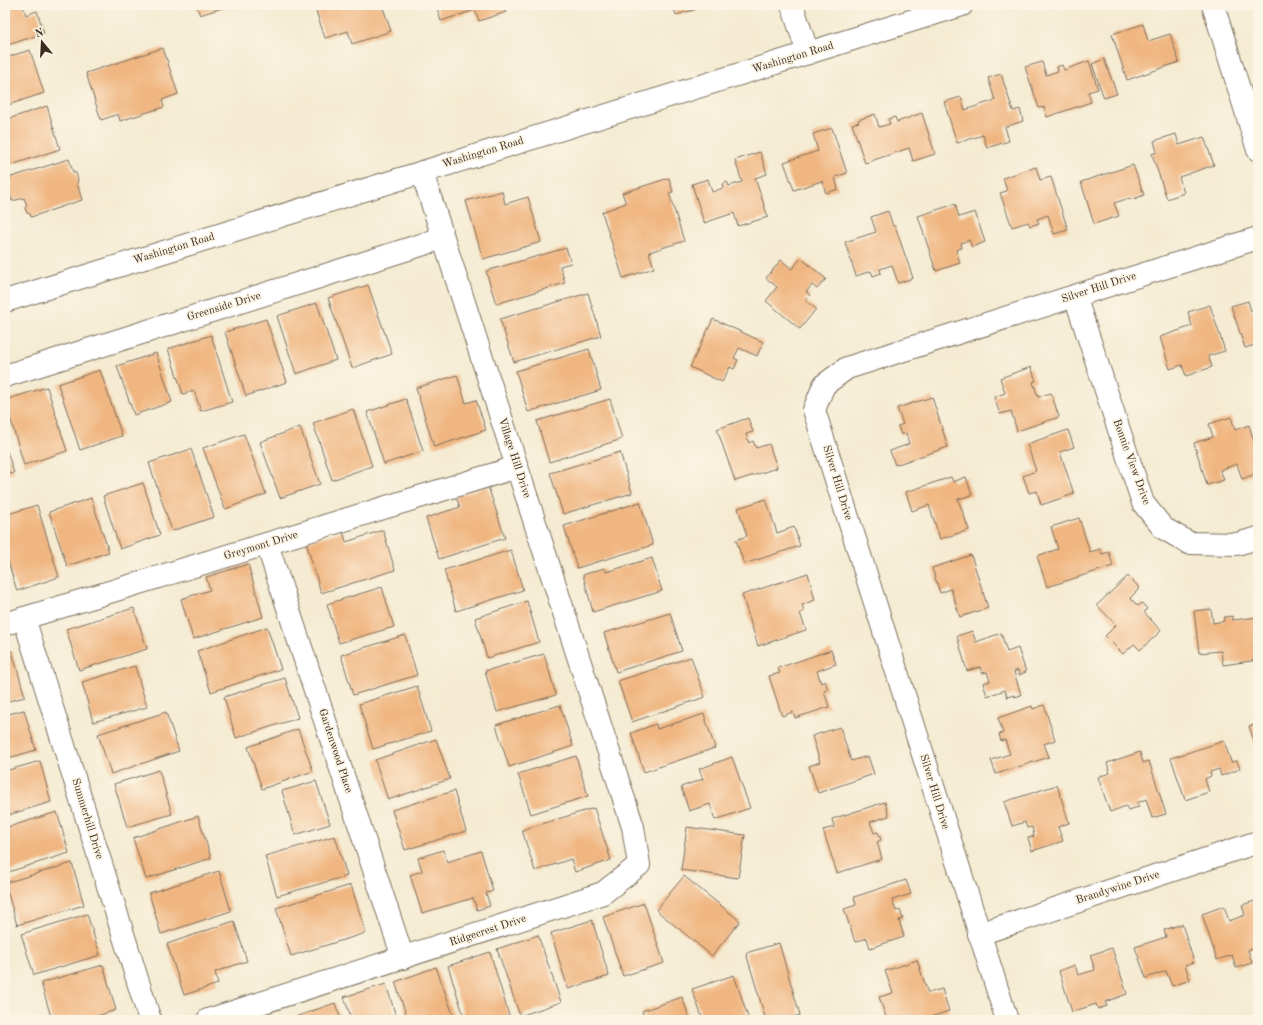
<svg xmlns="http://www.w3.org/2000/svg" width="1263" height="1025" font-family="'Old Standard TT',serif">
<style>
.building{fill:#f0b681}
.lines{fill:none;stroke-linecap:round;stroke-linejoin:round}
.minor-casing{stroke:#7c6e5d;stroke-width:24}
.minor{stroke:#fff;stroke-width:22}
.labels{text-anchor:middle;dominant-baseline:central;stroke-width:3.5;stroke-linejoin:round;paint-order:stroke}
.street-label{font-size:11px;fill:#3b2a1e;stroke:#fcf5e5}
</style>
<rect width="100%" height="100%" fill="#fcf5e5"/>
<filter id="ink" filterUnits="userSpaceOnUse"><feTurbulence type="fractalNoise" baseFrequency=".025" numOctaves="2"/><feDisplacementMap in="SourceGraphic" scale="8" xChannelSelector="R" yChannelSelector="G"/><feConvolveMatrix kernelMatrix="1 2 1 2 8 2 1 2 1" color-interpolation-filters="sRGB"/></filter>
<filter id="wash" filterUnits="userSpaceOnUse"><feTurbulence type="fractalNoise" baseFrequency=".012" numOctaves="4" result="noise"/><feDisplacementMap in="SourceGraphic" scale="16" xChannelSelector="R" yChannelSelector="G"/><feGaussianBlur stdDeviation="0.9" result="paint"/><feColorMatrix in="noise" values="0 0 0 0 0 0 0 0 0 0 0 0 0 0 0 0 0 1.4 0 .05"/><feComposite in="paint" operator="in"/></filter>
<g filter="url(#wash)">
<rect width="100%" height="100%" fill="#f4ebd2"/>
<g id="blocks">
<!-- building -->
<g class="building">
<path d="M5,5H23L26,15L37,11L44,33L5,46Z"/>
<path d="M196,5H231L200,15Z"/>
<path d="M290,5H306L292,10Z"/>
<path d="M323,5H382L391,31L352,44L348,31L325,38L315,8Z"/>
<path d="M436,5H504L506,12L479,21L475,10L441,21Z"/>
<path d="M673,5H696L697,9L676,15Z"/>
<path d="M1143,24L1148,41L1170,34L1179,62L1127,80L1112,34Z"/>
<path d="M163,48L178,94L162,100L164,107L120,121L118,114L101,120L86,73Z"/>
<path d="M30,50L44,93L5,106V58Z"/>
<path d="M1104,59L1117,94L1104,98L1092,64Z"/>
<path d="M1089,61L1098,89L1088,92L1091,102L1047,117L1044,107L1039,108L1025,67L1042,62L1046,75L1058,71L1057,67L1062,65L1064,70Z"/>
<path d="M1001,74L1013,111L1020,109L1023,121L1005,127L1009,141L987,148L983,135L957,143L944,102L961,97L965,110L995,100L988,78Z"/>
<path d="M47,106L60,149L5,167V120Z"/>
<path d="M922,113L935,154L913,161L909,148L865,163L852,124L859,122L858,120L875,114L879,127L890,124L888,119L895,117L897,122Z"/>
<path d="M832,128L847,173L835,177L838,189L826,193L822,181L794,190L784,162L818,151L813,134Z"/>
<path d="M1176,134L1179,145L1204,137L1214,165L1179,177L1184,193L1167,199L1152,154L1157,152L1154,141Z"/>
<path d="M760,152L767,174L755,178L768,217L738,226L734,213L704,223L692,184L708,179L712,192L723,188L722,184L727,182L729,186L742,182L735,160Z"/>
<path d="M69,159L73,172L76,173L78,180L77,183L82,200L31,217L30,214L27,213L25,208L27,205L24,198L12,201L5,179Z"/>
<path d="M1133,165L1144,195L1131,200L1130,198L1114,203L1119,216L1094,224L1081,182Z"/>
<path d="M1036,167L1040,180L1051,177L1068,230L1054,234L1048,215L1037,219L1039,223L1030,226L1028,222L1012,227L1000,193L1007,191L1003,178Z"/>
<path d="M669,178L673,192L669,193L684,241L649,252L654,268L623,278L602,212L626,203L622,193Z"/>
<path d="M502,191L505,204L528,197L541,242L483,259L466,201Z"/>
<path d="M955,204L959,217L975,212L985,242L972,247L969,240L961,243L962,248L956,250L960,263L936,271L918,216Z"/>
<path d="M888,211L893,226H895L913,278L898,283L892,265L880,269L881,273L873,276L871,271L856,276L845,242L876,232L871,217Z"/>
<path d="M566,248L571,263L560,266L565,283L496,304L486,271Z"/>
<path d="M801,258L826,279L817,289L812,285L806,292L810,295L805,300L816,309L800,329L766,301L777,287L766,278L781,260L792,269Z"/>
<path d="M368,285L392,354L352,368L328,298Z"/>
<path d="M588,293L601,336L514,362L500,319Z"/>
<path d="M1248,301L1251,311L1258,308V344L1245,348L1231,306Z"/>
<path d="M317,303L336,360L296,374L277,316Z"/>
<path d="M1210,305L1225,351L1208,356L1212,367L1186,376L1182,365L1170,369L1160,337L1192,326L1188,312Z"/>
<path d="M266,319L287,382L246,396L225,332Z"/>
<path d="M713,319L763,342L757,356L739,348L734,358L738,360L734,369L730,367L722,382L690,367Z"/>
<path d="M211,335L232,402L201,411L194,391L183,394L168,349Z"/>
<path d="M589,349L601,390L528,412L516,371Z"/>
<path d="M156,353L172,402L134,415L117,366Z"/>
<path d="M1031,367L1036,381L1033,382L1038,397L1051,393L1059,417L1017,431L1011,411L1000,414L994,397L1005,393L1000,378Z"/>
<path d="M100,370L122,436L80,450L58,384Z"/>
<path d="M457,375L466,403L476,400L486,430L434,447L416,388Z"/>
<path d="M47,387L67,451L24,465L5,400Z"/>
<path d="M932,397L948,447L895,465L890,451L909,444L906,433L901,435L898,426L903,424L897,408Z"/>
<path d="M406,399L423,451L384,464L367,412Z"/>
<path d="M610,399L622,439L549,462L537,421Z"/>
<path d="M353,409L372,466L332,480L313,423Z"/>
<path d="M1231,417L1235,430L1249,425L1258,454V473L1242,479L1237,464L1220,470L1224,480L1207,485L1194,443L1213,437L1209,424Z"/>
<path d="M748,418L753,432L746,434L749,443L753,441L756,448L769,444L777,468L735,481L717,429Z"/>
<path d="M300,427L320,484L280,498L260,442Z"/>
<path d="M1068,430L1074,447L1060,452L1074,494L1041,505L1037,491L1029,493L1023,476L1036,471L1027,444Z"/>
<path d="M244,434L266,494L225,509L203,448Z"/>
<path d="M5,445L14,473L5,475Z"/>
<path d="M191,449L214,517L172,531L149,463Z"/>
<path d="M620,452L632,493L563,514L550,473Z"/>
<path d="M951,477L953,482L966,477L972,495L958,499L969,530L940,539L929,505L912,511L906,492Z"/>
<path d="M143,483L160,535L120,549L103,496Z"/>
<path d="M488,486L505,538L439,559L426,518L460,507L456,497Z"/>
<path d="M91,498L109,552L67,566L49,512Z"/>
<path d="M766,499L777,533L794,527L800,546L744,564L736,540L747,536L738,508Z"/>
<path d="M640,502L653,545L577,568L564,526Z"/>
<path d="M37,505L59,577L17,591L5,551V515Z"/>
<path d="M1079,518L1090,552L1100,549L1102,554L1109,552L1113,566L1047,587L1037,556L1058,549L1051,527Z"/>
<path d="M383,530L395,570L321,593L306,542L343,531L346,542Z"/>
<path d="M511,550L523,590L456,611L444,570Z"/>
<path d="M971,555L988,608L960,617L951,589L940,593L932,568Z"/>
<path d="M652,558L662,591L593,612L583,575L604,568L606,572Z"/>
<path d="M248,564L263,617L193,639L181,599L210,590L206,577Z"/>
<path d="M808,573L815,600L802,605L804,611L800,613L806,630L758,646L742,595Z"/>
<path d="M1128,576L1140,588L1130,598L1138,606L1142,603L1147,609L1144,612L1161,631L1140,650L1134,644L1123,654L1105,636L1116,625L1097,605Z"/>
<path d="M382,587L394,627L339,643L327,604Z"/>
<path d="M527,601L539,642L487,658L475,618Z"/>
<path d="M134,608L147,649L79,670L66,629Z"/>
<path d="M1211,609L1213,623L1224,621V617L1232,616L1233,620L1258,617V660L1223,665L1221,651L1199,653L1194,611Z"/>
<path d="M670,613L682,651L616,672L604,633Z"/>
<path d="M267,627L281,669L211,692L197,651Z"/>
<path d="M972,631L976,642L1001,633L1007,652L1018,648L1026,672L1019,675L1018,670L1014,672L1021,695L1015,697L1014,695L1007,697L1005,690L987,696L983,683L990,681L987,672L982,673L980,667L967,671L957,636Z"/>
<path d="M405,635L417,675L353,695L341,655Z"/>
<path d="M831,650L836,664L817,671L821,683L825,681L828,690L824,691L829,707L795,718L793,712L782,716L769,676L780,673L778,668Z"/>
<path d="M12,651L25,697L5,702V653Z"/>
<path d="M544,654L556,695L497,712L485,671Z"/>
<path d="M691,657L705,697L632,722L618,681Z"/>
<path d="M135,666L147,707L93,722L82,682Z"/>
<path d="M285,678L298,718L236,738L224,697Z"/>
<path d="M417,686L431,731L373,749L359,704Z"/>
<path d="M560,705L573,746L509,767L496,725Z"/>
<path d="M1044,705L1055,740L1044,744L1049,757L996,774L991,760L1010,754L1005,740L1001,741L999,734L1003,733L998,718L1032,706L1033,709Z"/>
<path d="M24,710L36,750L5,759V715Z"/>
<path d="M166,712L179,751L111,774L98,734Z"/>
<path d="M704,714L715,748L644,772L631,733L656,724L657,729Z"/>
<path d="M1258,724V753L1249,726Z"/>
<path d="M840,727L851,761L868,756L874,774L818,793L809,766L820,762L812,736Z"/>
<path d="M298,729L313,771L262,789L248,747Z"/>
<path d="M436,739L450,779L388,800L375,760Z"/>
<path d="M1224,741L1231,762L1237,761L1240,769L1221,776L1219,769L1210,772L1211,776L1205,779L1209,792L1185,800L1171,758Z"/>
<path d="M1140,752L1143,763L1149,761L1166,814L1152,818L1146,799L1137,803L1139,807L1128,810L1126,806L1110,812L1098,777L1110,773L1107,763Z"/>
<path d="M576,756L588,796L531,814L518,774Z"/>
<path d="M732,757L750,808L715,820L710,804L689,811L681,787L703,779L699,769Z"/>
<path d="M40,761L51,802L5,816V771Z"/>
<path d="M159,770L172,814L127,827L114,784Z"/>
<path d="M316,781L330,824L295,835L282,791Z"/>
<path d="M1057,785L1069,823L1058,827L1063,841L1032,851L1028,838L1034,836L1032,827L1027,828L1025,822L1012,826L1004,802Z"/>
<path d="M454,791L466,831L405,850L392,810Z"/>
<path d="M885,802L889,816L870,822L874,833L878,832L881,840L877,842L882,859L837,873L823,830L834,827L832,819Z"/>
<path d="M594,808L611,860L575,872L571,859L535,871L522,830Z"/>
<path d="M57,812L69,853L5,873V828Z"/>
<path d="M198,816L211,858L146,879L133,838Z"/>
<path d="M687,827L745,835L738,878L681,870Z"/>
<path d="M335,836L347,876L277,896L265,856Z"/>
<path d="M443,850L447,862L481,851L493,891L486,893L490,906L477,910L473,898L422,913L410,875L422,871L418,858Z"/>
<path d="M72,863L84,905L17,925L5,883Z"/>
<path d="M219,871L231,911L161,934L149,893Z"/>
<path d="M684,876L740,921L712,956L656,910Z"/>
<path d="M906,880L911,894L892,900L896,911L900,910L903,919L899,920L904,937L870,948L867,938L855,942L844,909L856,905L854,897Z"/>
<path d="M351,885L366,933L291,956L276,908Z"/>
<path d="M1258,900V947L1248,950L1252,963L1236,968L1232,955L1217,960L1202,914L1224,906L1229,921L1245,915L1242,905Z"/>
<path d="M644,903L664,963L623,976L603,917Z"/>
<path d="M87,914L100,955L34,975L21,934Z"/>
<path d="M592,920L609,976L568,989L551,933Z"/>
<path d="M234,921L247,961L215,972L218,984L184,995L167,944Z"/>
<path d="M1182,924L1194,962L1185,965L1190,980L1172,986L1166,971L1146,978L1135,947L1166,937L1164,930Z"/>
<path d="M538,935L561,1002L520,1016L497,949Z"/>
<path d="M779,943L800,1015L784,1020H766L746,953Z"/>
<path d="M1112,948L1127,994L1105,1002L1107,1006L1098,1009L1096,1004L1072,1012L1059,971L1075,965L1078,975L1095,970L1090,955Z"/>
<path d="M490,952L510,1019L465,1020L448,966Z"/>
<path d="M917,960L928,993L942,989L949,1011L921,1020H887L879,997L893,993L885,971Z"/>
<path d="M103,965L116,1010L84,1020H52L41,983Z"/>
<path d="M436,967L455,1020H408L395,982Z"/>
<path d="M734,975L749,1020H703L692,989Z"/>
<path d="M386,984L397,1020H352L344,997Z"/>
<path d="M682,997L690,1020H645L642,1011Z"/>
<path d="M335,1003L341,1020H296L295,1017Z"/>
</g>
</g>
</g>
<g filter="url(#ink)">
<use href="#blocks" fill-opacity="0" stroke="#7c6e5d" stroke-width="1"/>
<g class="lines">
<defs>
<g id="minor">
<path d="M792,5L808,53"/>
<path d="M1213,5L1258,150"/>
<path d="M1075,296L1143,503L1163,528L1189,543L1237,544L1258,538"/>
<path d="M5,301L808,53L962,5"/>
<path d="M5,376L443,238"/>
<path d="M267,544L403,958"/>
<path d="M24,618L150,1020"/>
<path d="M5,624L517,467"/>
<path d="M979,934L1258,842"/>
<path d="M208,1020L603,893L639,865L633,827L422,172"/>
<path d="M1007,1020L814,410L824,385L847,368L1258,238"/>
</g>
</defs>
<!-- minor casing -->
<use href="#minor" class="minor-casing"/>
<!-- minor -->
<use href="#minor" class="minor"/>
</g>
</g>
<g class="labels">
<!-- street labels -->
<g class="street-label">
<text transform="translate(793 58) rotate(-17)">Washington Road</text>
<text transform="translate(483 153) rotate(-17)">Washington Road</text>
<text transform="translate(174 249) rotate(-17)">Washington Road</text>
<text transform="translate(1099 288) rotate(-18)">Silver Hill Drive</text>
<text transform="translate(224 307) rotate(-17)">Greenside Drive</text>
<text transform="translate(514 458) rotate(72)">Village Hill Drive</text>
<text transform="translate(1131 462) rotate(70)">Bonnie View Drive</text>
<text transform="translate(837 483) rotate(73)">Silver Hill Drive</text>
<text transform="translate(261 546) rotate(-17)">Greymont Drive</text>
<text transform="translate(335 751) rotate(72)">Gardenwood Place</text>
<text transform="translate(934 792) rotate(73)">Silver Hill Drive</text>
<text transform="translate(87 819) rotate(73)">Summerhill Drive</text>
<text transform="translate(1118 888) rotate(-18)">Brandywine Drive</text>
<text transform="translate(488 931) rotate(-18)">Ridgecrest Drive</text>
</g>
</g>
<!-- margin -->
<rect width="1263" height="1025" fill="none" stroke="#fcf5e5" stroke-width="20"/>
<!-- north arrow -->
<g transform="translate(42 42) rotate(342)" stroke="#fcf5e5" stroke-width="3" paint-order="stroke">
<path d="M0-3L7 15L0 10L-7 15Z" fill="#3b2a1e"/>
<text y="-6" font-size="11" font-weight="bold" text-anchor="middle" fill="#3b2a1e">N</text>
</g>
</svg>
